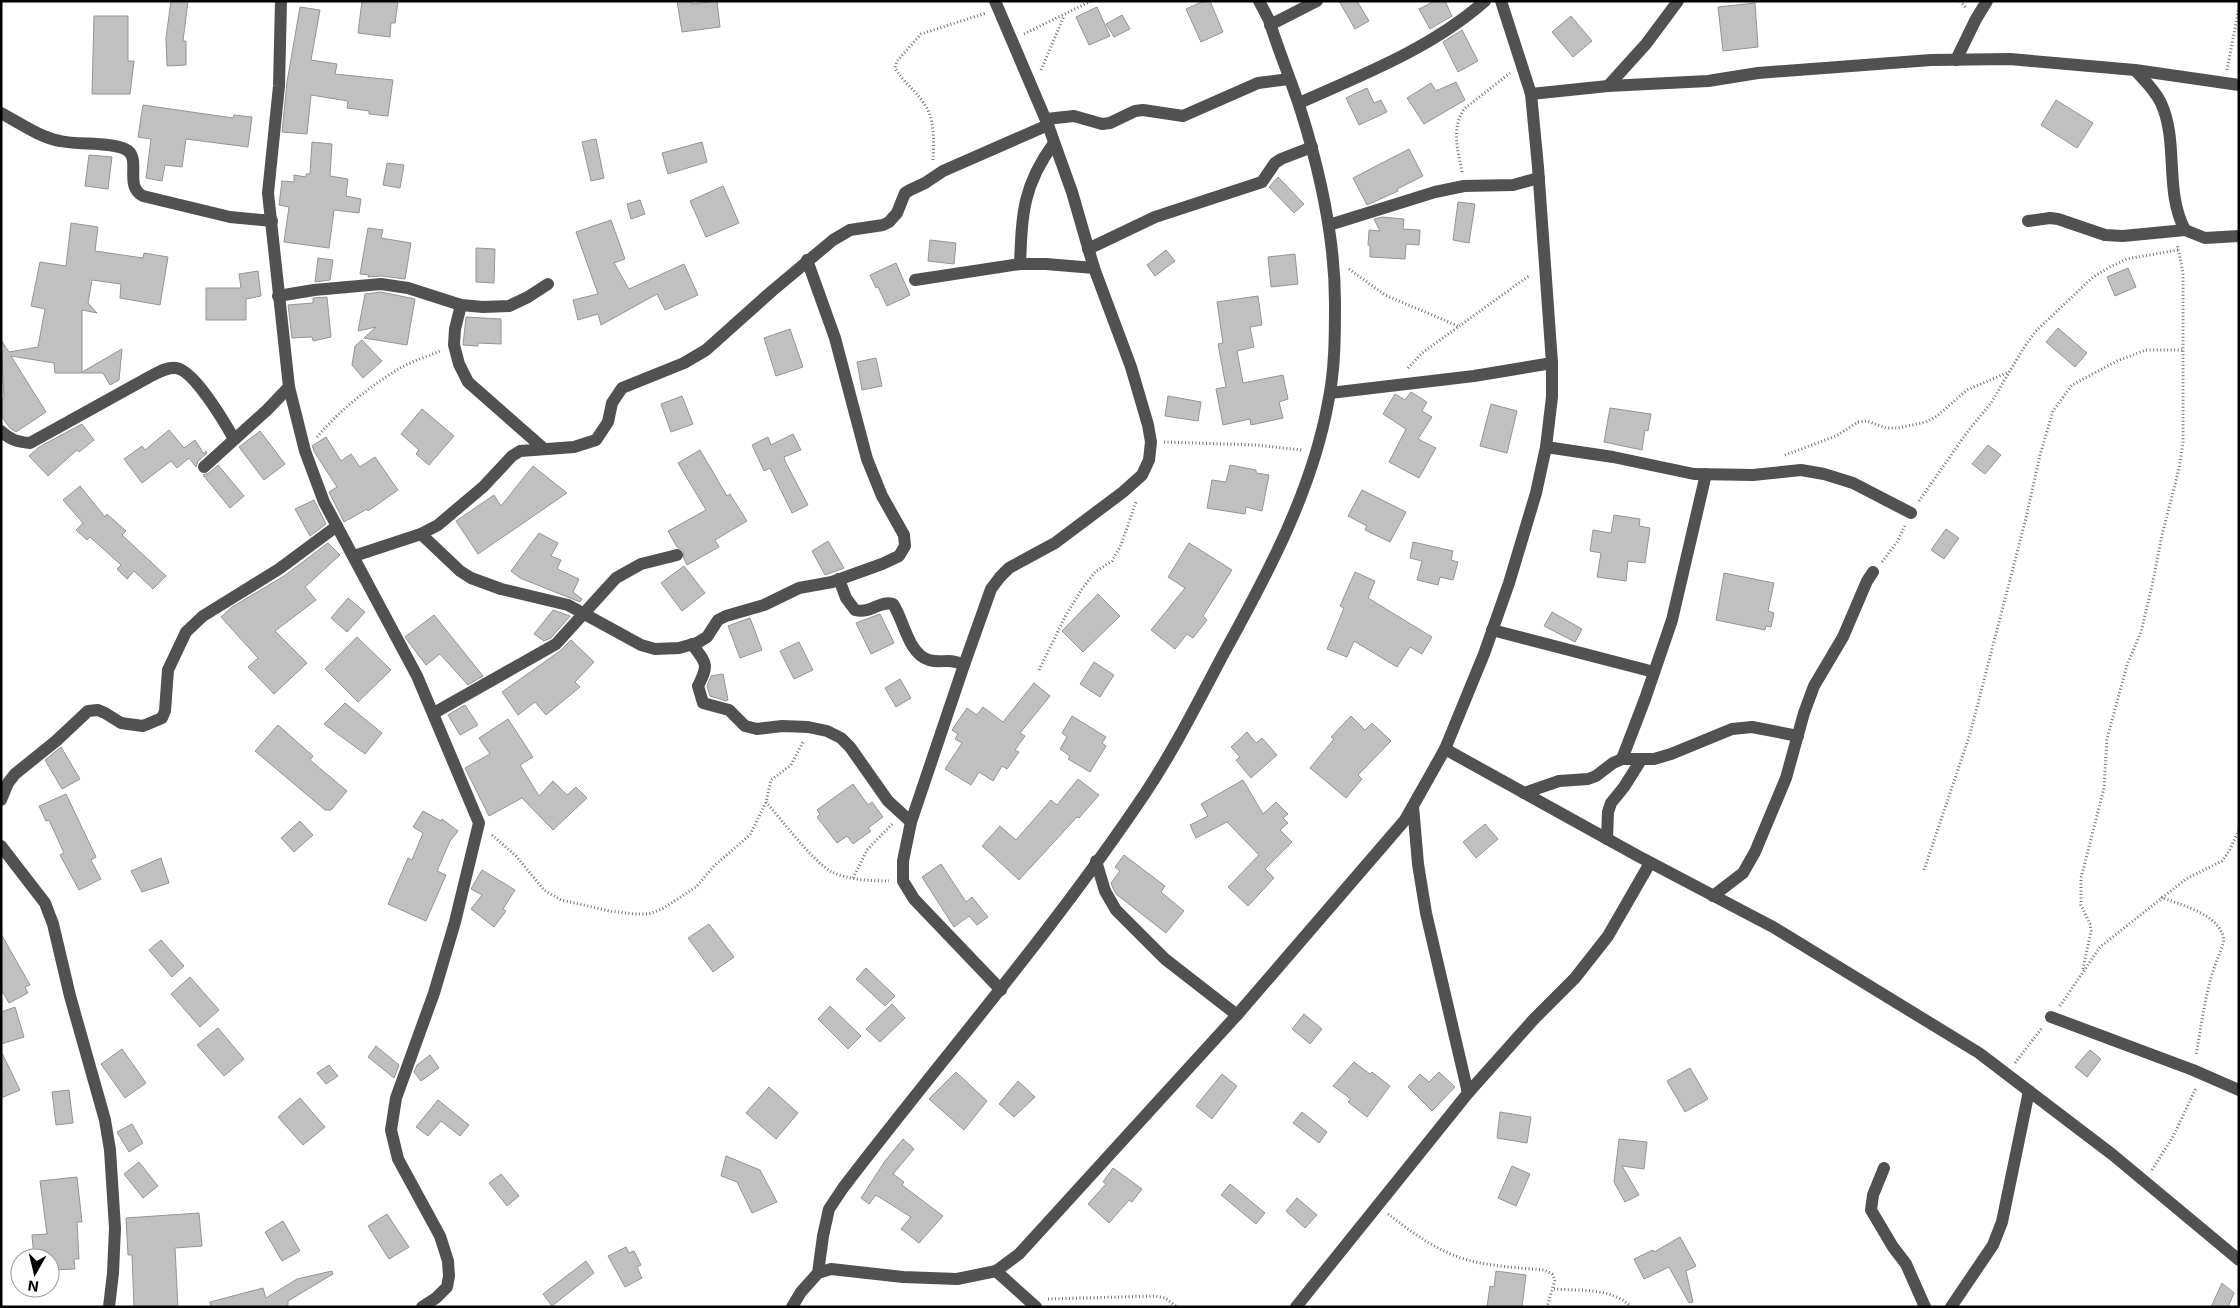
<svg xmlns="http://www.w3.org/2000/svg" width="2240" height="1308" font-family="Inter,sans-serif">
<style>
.building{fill:#c0c0c0;stroke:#959595}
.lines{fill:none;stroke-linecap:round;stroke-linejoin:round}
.path{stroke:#737373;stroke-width:3;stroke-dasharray:1 2.5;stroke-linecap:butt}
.minor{stroke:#515151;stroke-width:12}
</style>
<rect width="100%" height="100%" fill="#fff"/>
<!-- building -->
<g class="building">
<path d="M171,1H188L183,41H186V65L167,66L166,38Z"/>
<path d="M362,1H398L395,23H391L390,37L358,33Z"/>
<path d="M677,1H692V4L717,1L720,27L682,32Z"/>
<path d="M1204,1H1210L1223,32L1201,42L1186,9Z"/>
<path d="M1339,1H1357L1369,21L1355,29Z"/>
<path d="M1435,1H1445L1452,16L1430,29L1419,9Z"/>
<path d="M1755,3L1758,47L1723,51L1718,7Z"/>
<path d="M300,7L320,10L311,60L337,64L335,74L393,80L388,116L369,114V111L347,108L348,101L311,95L307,134L282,132L287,82Z"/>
<path d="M1097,7L1110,36L1089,45L1076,17Z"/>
<path d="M1122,15L1130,29L1114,37L1106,24Z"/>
<path d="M94,16H128V61H134L130,94H92Z"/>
<path d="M1571,16L1592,41L1573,57L1552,32Z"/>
<path d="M1462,30L1478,61L1458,72L1443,42Z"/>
<path d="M1456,82L1465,100L1424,124L1407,98L1431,83L1436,91Z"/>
<path d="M1367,88L1374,103L1381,100L1387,112L1359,125L1346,98Z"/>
<path d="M2056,100L2093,123L2077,148L2041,125Z"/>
<path d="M143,105L233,118L234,115L252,117L248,147L186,139L182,167L165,165L162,181L146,178L151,139L138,137Z"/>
<path d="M596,139L604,178L591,181L582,142Z"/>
<path d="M312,142L332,144L330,176L348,179L346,196L361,199L359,213L334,210L329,248L284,242L289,207L279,205L282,181L294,182V175L306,177V174H310Z"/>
<path d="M702,142L707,162L668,174L662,153Z"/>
<path d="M1409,149L1423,176L1397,189L1398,191L1367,205L1353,178Z"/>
<path d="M89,155L112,157L108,189L85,186Z"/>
<path d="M387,163L404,165L400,188L383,185Z"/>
<path d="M1278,177L1304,204L1294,213L1269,187Z"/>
<path d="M723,186L739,223L706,237L690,201Z"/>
<path d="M640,200L645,214L631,219L627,204Z"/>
<path d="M1458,202L1475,204L1469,243L1453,240Z"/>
<path d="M1382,217L1404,219L1403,229L1420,230L1419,245L1406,244L1405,259L1370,257V245H1368L1369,230L1380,231L1374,219Z"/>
<path d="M611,220L625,259L614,263L629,289L684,264L698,295L665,310L657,294L601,325L598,314L578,320L573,300L598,294L576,232Z"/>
<path d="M71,223L98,227L95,251L143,258L144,253L168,257L160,305L120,298L121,284L92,280L88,303L97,313L82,310V372L122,349L119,380L110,385L103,373H55L54,363L11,356L46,412L16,432L10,428L1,416V400L4,398L1,340L9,352L38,347L45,309L31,306L40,262L66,266Z"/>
<path d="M368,228L383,230L381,238L411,243L405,279L382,276L368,277L369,275L360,274Z"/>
<path d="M930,240L956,243L954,264L928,261Z"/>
<path d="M476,248L495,249L494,283L476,282Z"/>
<path d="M1166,250L1175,261L1155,276L1147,265Z"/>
<path d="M1295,254L1298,284L1271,287L1268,257Z"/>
<path d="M318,258L333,260L330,280L315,282Z"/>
<path d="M896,263L910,295L887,306L878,287L876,288L870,275Z"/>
<path d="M2128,268L2136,287L2115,296L2107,277Z"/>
<path d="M258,271L261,296L246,299V320H206V288H241L239,274Z"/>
<path d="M381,292L415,299L407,345L364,338L376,327L358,331L365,294Z"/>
<path d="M1258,296L1262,325L1250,327L1254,347L1237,351L1243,383L1283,375L1288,399L1279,402L1283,418L1251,425L1250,419L1223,425L1216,389L1226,387L1218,344L1223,343L1217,302Z"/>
<path d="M327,297L331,337L313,341L312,337L292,338L288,305L313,303V298Z"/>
<path d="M466,317L501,319V344L478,343V346L463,345Z"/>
<path d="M2058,328L2087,353L2075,367L2046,342Z"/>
<path d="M790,329L803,367L776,376L764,338Z"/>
<path d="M362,340L382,361L363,378L352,365L355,346Z"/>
<path d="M876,358L882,386L862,390L857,362Z"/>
<path d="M1411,392L1427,402L1422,411L1432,417L1418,439L1436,448L1419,478L1389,462L1406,429L1383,414L1395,394L1405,400Z"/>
<path d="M682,396L693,424L671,432L661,404Z"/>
<path d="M1168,396L1201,402L1198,421L1165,416Z"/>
<path d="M1491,404L1517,411L1507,453L1480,446Z"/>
<path d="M1610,408L1651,414L1648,431L1645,430L1642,450L1604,442Z"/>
<path d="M422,409L454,436L429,465L416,454L419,450L401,434Z"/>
<path d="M82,424L94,440L79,452L77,450L48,476L29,456L39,447Z"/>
<path d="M169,430L184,448L195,440L204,454L206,451L207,453L198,461L196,467L189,458L177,468L171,461L142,483L124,459L142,446L145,450Z"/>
<path d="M260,431L285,464L264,480L239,447Z"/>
<path d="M793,434L801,450L784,457L785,461L808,505L792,513L770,468L764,471L752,445L768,437L771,445Z"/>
<path d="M326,437L341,461L351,454L360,467L375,457L398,490L368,511L367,509L344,522L329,492L337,487L315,453L312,446Z"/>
<path d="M1988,445L2001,455L1985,474L1972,464Z"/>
<path d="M700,450L727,496L730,494L747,521L715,540L719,547L687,565L684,559L683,550L677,547L668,531L706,510L678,463Z"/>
<path d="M218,465L244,496L230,508L203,475L209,473Z"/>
<path d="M1230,465L1256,470V473L1269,475L1262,511L1246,507L1245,514L1207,508L1212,480L1226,482Z"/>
<path d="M533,466L567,493L478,554L456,521L494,495L501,506Z"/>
<path d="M80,486L105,517L107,514L126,531L122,535L166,576L153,589L134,571L127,579L117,569L121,565L90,537L87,540L76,530L83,523L63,500Z"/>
<path d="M1362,490L1406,512L1390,542L1365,530L1367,526L1348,516Z"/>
<path d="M314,500L326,524L310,536L295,509Z"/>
<path d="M1614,515L1640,519L1639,526L1650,528L1645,563L1628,561L1626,581L1597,577L1601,553L1590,551L1593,530L1611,533Z"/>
<path d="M1946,529L1959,538L1944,559L1931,550Z"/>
<path d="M539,533L558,543L551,556L561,560L557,569L579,579L573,592L582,599L580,602L520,578L511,571Z"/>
<path d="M828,541L844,568L825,575L812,551Z"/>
<path d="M1413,542L1453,551L1451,560L1458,562L1453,580L1440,577L1438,585L1417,580L1422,561L1410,558Z"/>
<path d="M328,543L340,555L305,587L316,600L275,631L307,663L274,694L248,667L258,658L221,617L232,607L284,576Z"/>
<path d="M1189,543L1232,570L1203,616L1207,620L1193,638L1187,634L1175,649L1151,630L1185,588L1168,577Z"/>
<path d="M684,566L705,593L682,611L661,583Z"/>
<path d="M1355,572L1375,581L1368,598L1432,637L1422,654L1410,647L1397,667L1354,641L1347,657L1327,649L1344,608L1340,606Z"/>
<path d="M1724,573L1774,583L1768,611L1774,613L1771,627L1766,626L1765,630L1716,620Z"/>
<path d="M1098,594L1120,616L1083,652L1062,631Z"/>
<path d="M348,598L365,612L347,632L331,618Z"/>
<path d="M553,610L570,616L551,638L544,641L534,634Z"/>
<path d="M1552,612L1582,629L1575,642L1544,626Z"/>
<path d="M880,614L894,643L871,654L856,623Z"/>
<path d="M434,615L483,676L481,677L468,685L440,654L426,665L407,640L405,637Z"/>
<path d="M750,618L762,650L740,658L728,626Z"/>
<path d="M357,637L391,670L358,702L325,669Z"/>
<path d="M571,640L594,662L575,682L580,687L546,715L535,702L518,715L502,692L560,651Z"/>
<path d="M799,642L813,670L794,679L780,651Z"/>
<path d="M1094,662L1114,675L1100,697L1080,684Z"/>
<path d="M723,674L728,700L726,701L710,696L707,686L711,676Z"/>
<path d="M900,679L911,698L896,707L885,688Z"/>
<path d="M1034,683L1050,696L1020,733L1025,736L1015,750L1019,752L1007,769L1002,766L993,781L979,772L971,785L945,769L962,743L955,739L958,734L952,730L967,708L977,715L983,707L1003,722Z"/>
<path d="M345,703L382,733L365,754L324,724Z"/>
<path d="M465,705L478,725L460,735L448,715Z"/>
<path d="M1072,716L1106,737L1102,743L1106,746L1090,772L1068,759L1070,756L1060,749L1067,737L1062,733Z"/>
<path d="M1351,716L1365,730L1372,723L1391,741L1358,775L1362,779L1346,798L1310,768L1334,739L1331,737Z"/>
<path d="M508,719L533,757L520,765L539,796L553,781L567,795L576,787L587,798L553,830L522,798L489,816L465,768L490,754L479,738Z"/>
<path d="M278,725L313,756L310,760L347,791L331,810H325L255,751Z"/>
<path d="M1247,732L1256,743L1262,738L1277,755L1251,778L1236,760L1240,757L1231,747Z"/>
<path d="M61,747L80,779L62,789L45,760Z"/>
<path d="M1078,779L1099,795L1079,818L1077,817L1019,880L982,846L1000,826L1016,840L1051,800L1057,805Z"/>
<path d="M1243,780L1263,814L1276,802L1288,814L1283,818L1288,823L1280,830L1292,842L1265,869L1274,878L1248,906L1228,887L1259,855L1227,822L1196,838L1190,825L1208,816L1201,804Z"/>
<path d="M853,784L868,805L872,802L883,817L868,828L871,831L853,844L847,836L837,843L817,817L820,814L817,810Z"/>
<path d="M66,794L96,857L91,860L101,879L79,890L60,855L64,853L49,820L46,821L39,806Z"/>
<path d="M423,811L441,821L442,819L458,831L450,841L437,871L446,875L426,921L388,904L408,858L412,860L423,833L413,827Z"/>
<path d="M300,821L313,835L294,852L281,838Z"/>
<path d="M1485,824L1498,839L1476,858L1463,842Z"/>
<path d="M1124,855L1165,886L1161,892L1184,911L1166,933L1116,894L1113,888L1111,883L1120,871L1115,867Z"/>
<path d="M161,858L169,883L142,892L131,871Z"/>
<path d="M941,864L966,902L972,897L988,917L977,925L969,916L954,927L922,877Z"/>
<path d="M482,870L515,890L503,909L506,911L494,927L471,909L482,895L471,889Z"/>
<path d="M709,924L734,957L713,972L688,938Z"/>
<path d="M1,934L30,985L25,987L28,993L9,1003L1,989Z"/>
<path d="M161,940L184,966L172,977L149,950Z"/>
<path d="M866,968L895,996L885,1006L856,979Z"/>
<path d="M190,977L219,1010L200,1027L171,994Z"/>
<path d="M892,1004L905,1018L880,1042L866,1029Z"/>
<path d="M830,1006L861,1036L848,1049L818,1019Z"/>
<path d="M15,1007L24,1037L1,1044V1012Z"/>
<path d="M1304,1014L1322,1029L1310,1044L1292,1029Z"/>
<path d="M218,1028L244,1059L224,1076L197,1045Z"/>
<path d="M376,1046L399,1065L394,1078L368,1057Z"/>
<path d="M122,1049L146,1083L125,1098L101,1064Z"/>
<path d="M2090,1050L2101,1059L2087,1077L2075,1067Z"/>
<path d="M1,1051L20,1090L1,1098Z"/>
<path d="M430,1055L439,1068L421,1081L414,1072L417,1065Z"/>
<path d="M1354,1062L1370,1074L1372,1072L1390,1086L1367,1117L1348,1102L1351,1099L1333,1086Z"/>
<path d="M329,1065L338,1076L326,1084L317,1073Z"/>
<path d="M1690,1068L1708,1099L1685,1112L1667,1081Z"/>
<path d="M956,1072L987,1101L964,1130L929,1099Z"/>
<path d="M1439,1072L1455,1087L1432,1111L1408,1087L1420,1074L1429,1082Z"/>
<path d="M1222,1074L1237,1086L1212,1119L1196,1106Z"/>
<path d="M1018,1081L1035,1097L1014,1117L999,1104Z"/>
<path d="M769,1087L798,1113L776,1139L746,1113Z"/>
<path d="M69,1090L73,1123L56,1125L52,1092Z"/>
<path d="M300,1098L325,1127L303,1145L278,1117Z"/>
<path d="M438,1100L469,1125L460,1136L441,1121L428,1136L416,1127Z"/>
<path d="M1302,1112L1327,1132L1319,1143L1293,1123Z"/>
<path d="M1500,1112L1531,1117L1527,1143L1497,1138Z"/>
<path d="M132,1124L143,1143L129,1152L117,1132Z"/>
<path d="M903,1139L914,1149L893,1174L904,1182L902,1185L943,1216L919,1243L901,1229L911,1217L876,1195L869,1204L861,1198L885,1161Z"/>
<path d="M1619,1139L1647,1142L1644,1169L1622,1166L1639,1195L1625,1202L1614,1182Z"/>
<path d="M726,1156L760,1170L777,1202L752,1213L737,1182L721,1176Z"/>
<path d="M139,1162L158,1186L143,1198L124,1174Z"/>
<path d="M1512,1166L1530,1174L1516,1206L1498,1198Z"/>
<path d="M1113,1168L1142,1189L1132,1202L1129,1200L1109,1223L1088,1204L1106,1184L1103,1182Z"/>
<path d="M501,1174L519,1196L507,1206L489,1183Z"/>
<path d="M77,1177L82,1222H77L79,1259H74L75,1269L50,1270V1258H34L32,1235L47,1234L40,1181Z"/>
<path d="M1230,1184L1265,1213L1256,1224L1221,1195Z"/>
<path d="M1297,1198L1317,1215L1305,1228L1286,1211Z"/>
<path d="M199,1213L202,1246L175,1248L178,1307H134L132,1255H128L126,1218Z"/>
<path d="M387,1214L409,1247L389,1259L368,1226Z"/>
<path d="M283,1221L300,1251L282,1261L265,1232Z"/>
<path d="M1680,1237L1696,1266L1686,1271L1693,1302L1689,1303L1669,1267L1644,1279L1634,1259L1653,1250L1654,1252Z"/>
<path d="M626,1247L629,1253L634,1251L641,1265L637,1267L642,1278L625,1287L608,1256Z"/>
<path d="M586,1261L594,1273L552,1306L543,1294Z"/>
<path d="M332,1271L333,1274L288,1301V1307H211L210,1302L263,1288L266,1298L297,1279Z"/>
<path d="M1496,1271L1526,1275L1522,1307H1487L1490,1286L1494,1287Z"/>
<path d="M2222,1283L2234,1293L2228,1307H2211Z"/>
</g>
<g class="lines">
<!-- path -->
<g class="path">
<path d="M1960,1L1966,8"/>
<path d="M1024,34L1091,1"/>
<path d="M1041,70L1064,16"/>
<path d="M2227,70L2239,8"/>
<path d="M933,160C934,142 935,117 923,102C914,89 903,82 895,68L897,61L921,34L986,13"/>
<path d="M1462,172C1458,150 1451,129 1464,109L1510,73"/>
<path d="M1349,269L1385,295L1458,326"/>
<path d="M1408,368L1422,353L1530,275"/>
<path d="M317,437C340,410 371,385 402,367C415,360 429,356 442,350"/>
<path d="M1164,442L1255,445L1302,450"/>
<path d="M1785,455L1836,436L1858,422L1867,421L1886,428H1898L1926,422L1937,416L1967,390L2009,372"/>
<path d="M1919,501L1968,431L1991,403L2023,349L2035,332L2093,277L2110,267L2127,259L2178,250"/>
<path d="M1882,562L1897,542L1905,526"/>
<path d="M1039,670L1066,615L1082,589L1095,572L1112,561L1121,545L1136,502"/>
<path d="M766,802C782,820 814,863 832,872C848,880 872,881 889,881"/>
<path d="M492,835L516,856L544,890L561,900L610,911L634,914H649L662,909L696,887L714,866L750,835L766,802L771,780L791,765L803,742"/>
<path d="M1924,870L1970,734L2026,518L2040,455L2053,411L2072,385L2117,361L2146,350H2183"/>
<path d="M853,878L867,850L892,824"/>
<path d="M2161,897C2180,905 2211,912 2221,931C2227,941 2220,951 2217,960C2205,991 2202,1023 2196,1055"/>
<path d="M2083,969L2091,931L2090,924L2081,905V878L2104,788L2107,739L2127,665L2141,632L2152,586L2162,535L2179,469L2183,442V272L2177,244"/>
<path d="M2060,1006L2100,947L2186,879L2222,861L2229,851L2239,830"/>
<path d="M2015,1063L2042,1028"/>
<path d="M2152,1170L2174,1135L2196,1088"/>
<path d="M1388,1214C1406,1228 1425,1242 1446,1252C1475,1266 1512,1267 1544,1270L1552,1274L1555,1280L1547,1307"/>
<path d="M1554,1289C1579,1291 1612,1287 1631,1307"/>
<path d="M1048,1299L1155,1296L1165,1298L1177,1307"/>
</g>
<!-- minor -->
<g class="minor">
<path d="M281,1L279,86L268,193L289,387L305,451L324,502L417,676L479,823L455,922L434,993L396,1098L391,1130L398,1159L440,1236L448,1261L449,1276L447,1287L436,1298L422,1307"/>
<path d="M995,1L1048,125L1072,192L1094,268L1131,367L1148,425L1151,442L1149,460L1142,475L1123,492L1055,543L1009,568L1000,577L991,589L964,665L911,822L903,861V881L914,899L1001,990"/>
<path d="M1270,25L1317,1"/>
<path d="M1956,60L1976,19L1987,1"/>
<path d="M2135,70C2144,80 2155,90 2161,103C2179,142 2164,191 2185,230L2205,238L2239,236"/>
<path d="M1608,86L1646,44L1678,1"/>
<path d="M1531,94L1608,86L1708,81L1758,73L1931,60L2010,59L2135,70L2239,85"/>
<path d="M1299,103C1362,75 1432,48 1485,1"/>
<path d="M1,113C20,123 39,137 60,141C78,145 109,142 125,149C143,157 123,186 143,196L230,217L272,221"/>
<path d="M1046,119L1074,116L1102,124L1110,123L1135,111L1143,110L1183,116L1258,83L1289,79"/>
<path d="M2028,221L2050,218L2058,219L2105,235L2123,236L2185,230"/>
<path d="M1329,225L1435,192L1464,186L1513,185L1539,178"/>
<path d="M1088,249L1155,217L1262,182L1275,163L1281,159L1312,147"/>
<path d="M1020,264C1022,213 1023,185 1054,143"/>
<path d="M915,280L1020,264H1046L1094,268"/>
<path d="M278,296L314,290L381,284L408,288L461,305L483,307L509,306L528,297L548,284"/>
<path d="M461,305L455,329L454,345L459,364L468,382L543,448"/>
<path d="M1330,393L1474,376L1552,363"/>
<path d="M1,431C10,440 18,442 30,443L151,376C159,372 167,367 176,368C194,370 225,423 234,439"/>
<path d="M1546,447L1613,457L1694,474L1753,475L1801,470L1824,474L1853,483L1911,513"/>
<path d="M204,467L267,410L289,387"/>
<path d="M421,534L460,571L471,578L501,589L568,605L641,645L655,649L679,648L697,643L707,637L718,620L726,616L764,605L799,588L832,582L882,564L899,556L905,546L904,535L882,496L867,459L835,338L807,260"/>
<path d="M354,556L421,534L438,525L483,487L512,456L520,451L574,447L596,440L608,422L612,403L622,388L684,363L706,350L772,291L833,240L850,230L883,225L889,222L897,213L905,193L910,190L925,183L943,171L1048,125"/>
<path d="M839,579L846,598L855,610C872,614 879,600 893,604C904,620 908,654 929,660C943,664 947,657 964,665"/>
<path d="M1492,630L1654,672"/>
<path d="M692,644C707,664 709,664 698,686L703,703L729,710L745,726L757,729L782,726L808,727L827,731L841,738L850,747L888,801L911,822"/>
<path d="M434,713L556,644L616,578L641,564L677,555"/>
<path d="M1445,749L1638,856L1773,927L1979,1053L2113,1155L2239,1260"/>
<path d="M1622,759L1645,699L1672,620L1706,474"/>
<path d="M1524,793L1559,781L1588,779L1596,776L1613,763L1622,759H1654L1671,754L1732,729L1752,727L1798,736"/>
<path d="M1,800L8,783L15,774L56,741L88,711L98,710L105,713L121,723L128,724L143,726L162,718L165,711L168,670L186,632L203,616L279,569L337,526"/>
<path d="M1413,806L1418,864L1426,913L1468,1093"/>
<path d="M1607,839L1608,812L1611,803L1624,787L1641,760"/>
<path d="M1,846L45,903L53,924L70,996L105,1120L110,1150L115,1228L113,1273L109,1307"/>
<path d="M1096,861L1105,891L1116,910L1165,959L1237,1015"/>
<path d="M1713,896L1743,873L1755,852L1786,778L1804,713L1814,686L1843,637L1867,581L1873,572"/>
<path d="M2051,1017L2193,1070L2239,1090"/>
<path d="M1884,1168L1873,1195L1871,1210L1893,1247L1906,1264L1925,1307"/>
<path d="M996,1271L1036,1307"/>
<path d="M818,1273L823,1236L829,1209L843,1188C944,1056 1053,931 1146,792C1175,748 1199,700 1224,653C1267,575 1312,491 1328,403C1335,370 1335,336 1335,303C1335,237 1320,171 1300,108C1290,78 1278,49 1269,20L1259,1"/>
<path d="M792,1307L801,1292L818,1273L831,1269L903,1277L957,1279L996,1271L1019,1254L1237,1015L1405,820L1445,749L1484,654L1509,583L1536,493L1546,447L1552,397V363L1538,167L1531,94L1501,1"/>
<path d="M1296,1307L1468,1093L1534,1019L1575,978L1608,936L1650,863"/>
<path d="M1951,1307L1993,1245L2002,1222L2029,1091"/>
</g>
</g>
<!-- border -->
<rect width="2240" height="1308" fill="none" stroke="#000000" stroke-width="5"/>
<!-- north arrow -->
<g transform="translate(35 1273) rotate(188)"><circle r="24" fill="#ffffff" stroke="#999999"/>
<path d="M0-4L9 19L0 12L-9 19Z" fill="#000000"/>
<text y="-8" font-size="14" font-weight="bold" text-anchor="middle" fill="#000000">N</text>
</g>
</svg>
